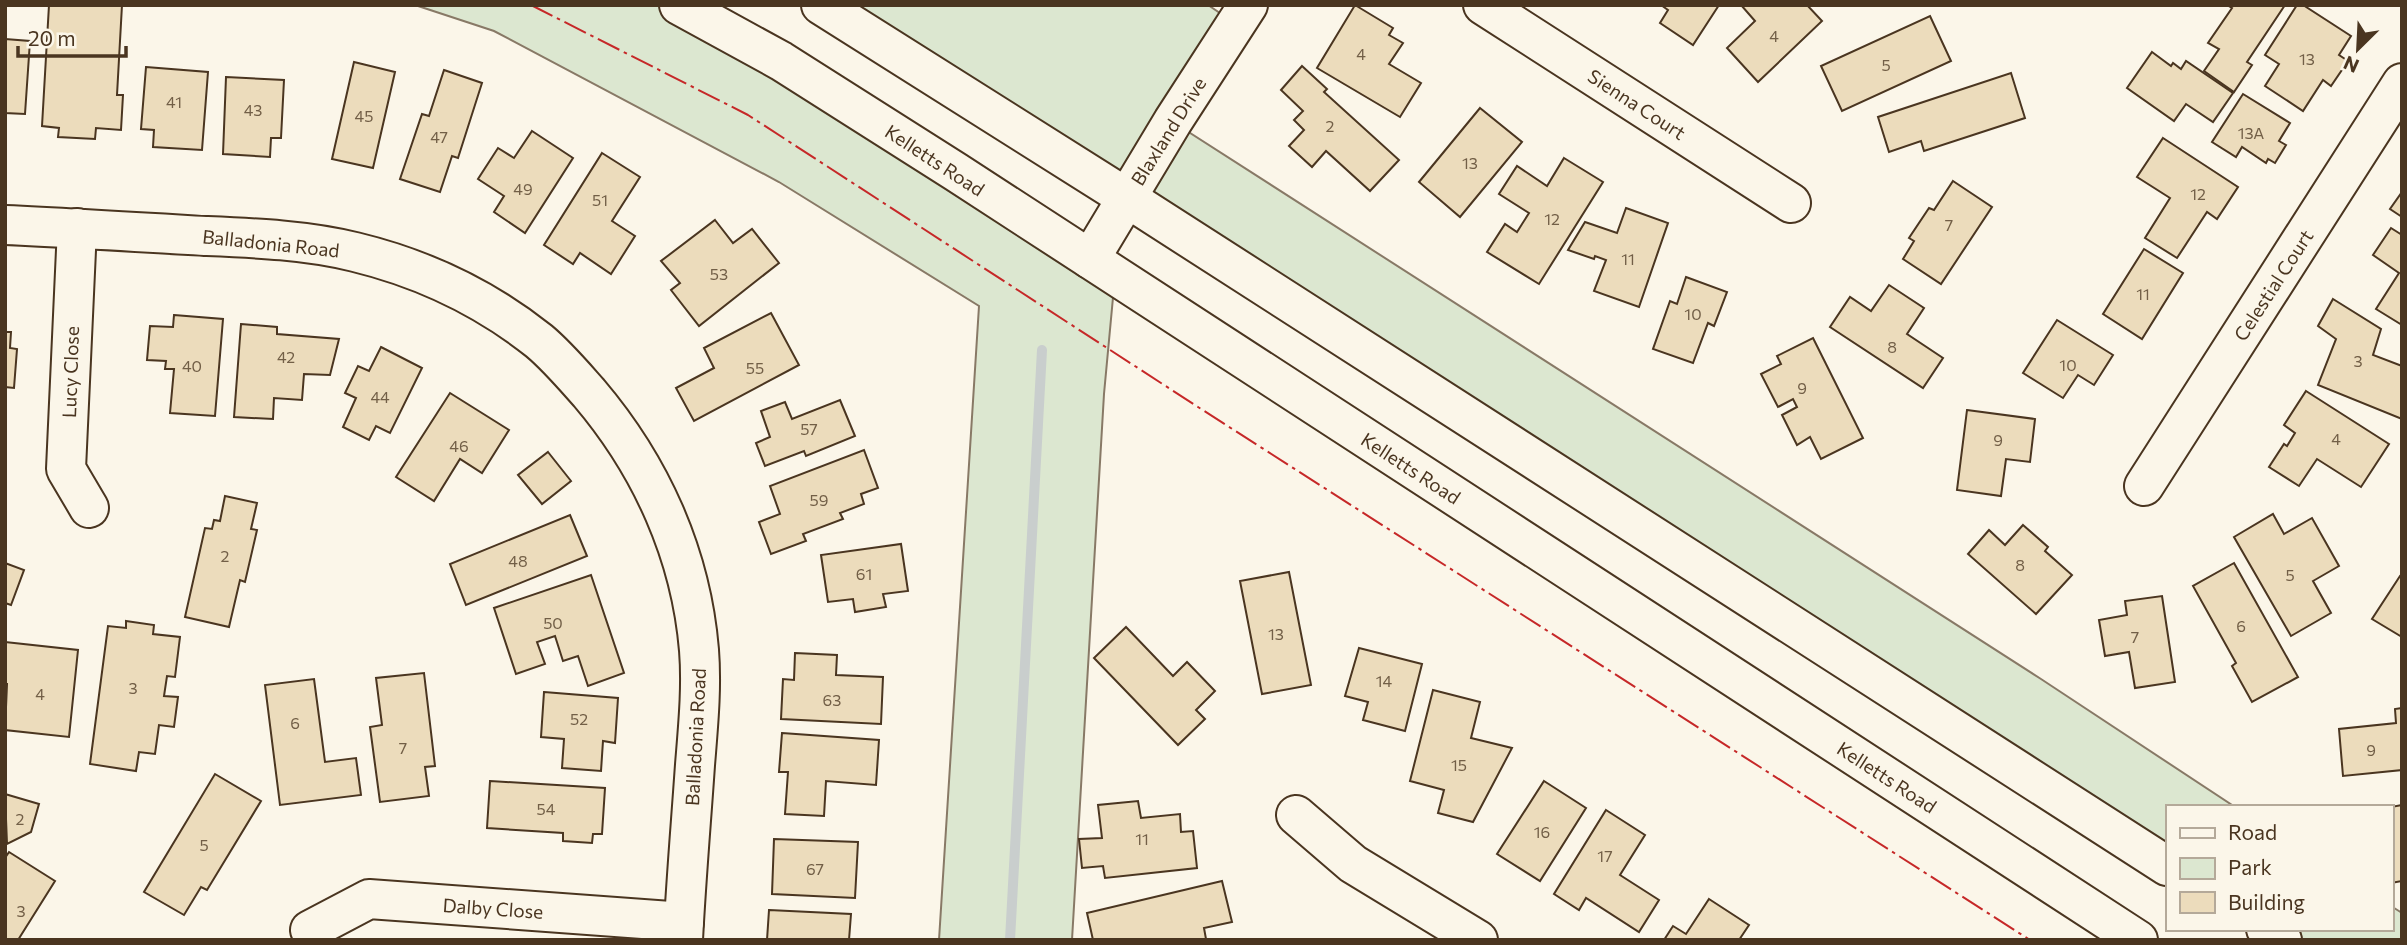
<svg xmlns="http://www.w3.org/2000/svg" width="2407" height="945" font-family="Commissioner,sans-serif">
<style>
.green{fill:#dce7d0;stroke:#887966;stroke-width:2}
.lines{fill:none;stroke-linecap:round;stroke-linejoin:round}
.stream{stroke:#c9cecd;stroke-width:10}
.building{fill:#ecdcbc;stroke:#4a3520;stroke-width:2}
.minor-casing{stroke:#4a3520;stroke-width:42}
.major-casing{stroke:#4a3520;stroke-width:42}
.minor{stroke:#fbf6e9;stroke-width:38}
.major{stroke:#fbf6e9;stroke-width:38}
.power{stroke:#c62828;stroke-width:2;stroke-dasharray:24 5 3.5 5;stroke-linecap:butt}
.labels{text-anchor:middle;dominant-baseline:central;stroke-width:5;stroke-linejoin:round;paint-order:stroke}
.number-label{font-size:16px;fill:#725f47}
.street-label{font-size:19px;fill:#4a3520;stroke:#fbf6e9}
</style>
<rect width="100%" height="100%" fill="#fbf6e9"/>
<!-- green -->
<g class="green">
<path d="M415,5H679L1115,276L1104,394L1072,940H939L979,306L779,182L494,31Z"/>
<path d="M821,5H1208L1236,24L1173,122L2041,679L2235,807H2167V866Z"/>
<path d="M2391,906L2402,913V940H2282L2266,929H2391Z"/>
</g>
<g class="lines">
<!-- stream -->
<path class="stream" d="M1010,940L1042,350"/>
</g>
<!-- building -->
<g class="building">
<path d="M49,5H122L117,95H123L121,130L96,128L95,139L58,137L59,128L42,126Z"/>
<path d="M1355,5L1393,28L1389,35L1403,43L1389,64L1421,83L1400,117L1317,68Z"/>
<path d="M1661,5H1719L1693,45L1660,23L1668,10Z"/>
<path d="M1741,5H1807L1822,21L1758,82L1727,48L1755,21Z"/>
<path d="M2227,5H2285L2247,62L2252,65L2234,92L2204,71L2219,49L2208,43L2232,8Z"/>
<path d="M2297,5H2303L2351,36L2339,55L2348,61L2331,86L2323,80L2303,111L2265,86L2279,64L2265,55Z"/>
<path d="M1930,16L1951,61L1842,111L1821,66Z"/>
<path d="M5,39L30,41L25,114L5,113Z"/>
<path d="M2152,52L2171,66L2173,63L2181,69L2186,61L2233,93L2213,122L2186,104L2174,121L2127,88Z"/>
<path d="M354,62L395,72L373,168L332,159Z"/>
<path d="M1302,66L1327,89L1324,92L1399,160L1370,191L1326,151L1312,167L1289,146L1304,130L1294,120L1303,111L1281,90Z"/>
<path d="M146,67L208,72L202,150L153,147L154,130L141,129Z"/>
<path d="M444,70L482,83L458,158L452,156L440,192L400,179L422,114L429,116Z"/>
<path d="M2011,73L2025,118L1924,151L1921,141L1889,152L1878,117Z"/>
<path d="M226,77L284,80L281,138H271L270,157L223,154Z"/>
<path d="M2243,94L2290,123L2279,141L2286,145L2275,163L2268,159L2266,163L2242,147L2236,157L2212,142Z"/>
<path d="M1480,108L1522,142L1460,217L1419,182Z"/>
<path d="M532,131L573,158L525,233L494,212L504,196L478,179L498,148L514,158Z"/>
<path d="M2163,138L2238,187L2217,219L2207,212L2177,258L2145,238L2170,198L2137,177Z"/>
<path d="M602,153L640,177L612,221L635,236L611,274L580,253L573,264L544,245Z"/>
<path d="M1564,158L1603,182L1539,284L1487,252L1505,224L1517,232L1529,213L1499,194L1517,166L1547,186Z"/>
<path d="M1953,181L1992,207L1941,284L1903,259L1914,241L1909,238L1929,208L1934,210Z"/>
<path d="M2402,192V217L2390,209Z"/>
<path d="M1626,208L1668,223L1639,307L1594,291L1606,260L1595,256L1594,259L1568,250L1585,222L1617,233Z"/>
<path d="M715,220L733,243L752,229L779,263L699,326L671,290L680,283L661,261Z"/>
<path d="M2391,228L2402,235V325L2376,309L2399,273L2373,255Z"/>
<path d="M2144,249L2183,273L2142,339L2103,314Z"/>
<path d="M1686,277L1727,292L1714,326L1708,323L1693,363L1653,349L1670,301L1677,304Z"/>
<path d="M1889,285L1924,308L1907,334L1943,358L1923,388L1830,327L1850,297L1871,311Z"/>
<path d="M2333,299L2381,329L2373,355L2402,366V419L2318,385L2336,339L2318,326Z"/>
<path d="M771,313L799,365L694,421L676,388L714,368L704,348Z"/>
<path d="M174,315L223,319L215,416L170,413L174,369H165L166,361L147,360L150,326L173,327Z"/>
<path d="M2057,320L2113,355L2094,385L2078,375L2063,398L2023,373Z"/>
<path d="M241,324L277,327V334L339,339L330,375L304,374L302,400L274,398L273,419L234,417Z"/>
<path d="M5,332H11L10,348L17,349L14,388L5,387Z"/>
<path d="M1813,338L1863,438L1821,459L1810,437L1797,445L1782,415L1797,407L1793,399L1778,407L1761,374L1781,364L1777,356Z"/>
<path d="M381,347L422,368L390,433L376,426L369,440L343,427L356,398L345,393L358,366L369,371Z"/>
<path d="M2306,391L2389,444L2361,487L2317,459L2299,486L2269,467L2284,444L2287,446L2295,433L2284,425Z"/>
<path d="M450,393L509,430L482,473L460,459L434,501L396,477Z"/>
<path d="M840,400L855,436L806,456L804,451L765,466L756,443L770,437L761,411L785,402L792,419Z"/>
<path d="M1967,410L2035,419L2030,462L2006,459L2001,496L1957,490Z"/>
<path d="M864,450L878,488L861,494L864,504L840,513L843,519L803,534L806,541L771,554L759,522L780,514L770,486Z"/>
<path d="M548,452L571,481L542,504L518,475Z"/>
<path d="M225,496L257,503L251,529L257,530L245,582L240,580L229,627L185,617L205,528L212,529L214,520L220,521Z"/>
<path d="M2273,514L2284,534L2312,518L2339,566L2313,581L2331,613L2291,636L2234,537Z"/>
<path d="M570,515L587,556L466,605L450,564Z"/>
<path d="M2023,525L2048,547L2045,551L2072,575L2036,614L1968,554L1989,530L2005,545Z"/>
<path d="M901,544L908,591L883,594L886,607L855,612L853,599L828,602L821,555Z"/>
<path d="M5,563L24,570L11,605L5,603Z"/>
<path d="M2234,563L2298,677L2252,702L2232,666L2236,663L2193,586Z"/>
<path d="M1289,572L1311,685L1262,694L1240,581Z"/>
<path d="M591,575L624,673L588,686L578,656L563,661L555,636L537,642L545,664L516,674L494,608Z"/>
<path d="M2400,576L2402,577V637L2372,619Z"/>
<path d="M2162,596L2175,682L2135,688L2129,652L2105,656L2099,620L2127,615L2125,601Z"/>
<path d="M126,621L154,625L153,634L180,637L175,677L167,676L164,696L178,697L174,727L159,725L155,754L139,752L136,771L90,764L108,626L126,628Z"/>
<path d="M1126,627L1173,676L1187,662L1215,691L1196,710L1205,719L1178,745L1094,658Z"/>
<path d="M5,642L78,650L69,737L5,730L7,684H5Z"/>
<path d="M1359,648L1422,664L1405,731L1363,720L1368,702L1345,696Z"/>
<path d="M795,653L837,655L836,675L883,677L881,724L781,719L783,679L794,680Z"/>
<path d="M424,673L435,766L425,767L429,796L380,802L370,727L382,725L376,678Z"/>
<path d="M314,679L325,762L356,758L361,795L280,805L265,685Z"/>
<path d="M1433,690L1480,702L1471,738L1512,748L1473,822L1438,813L1444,790L1410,781Z"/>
<path d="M544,692L618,698L615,743L603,741L601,771L562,768L564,739L541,737Z"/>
<path d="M2402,708V770L2343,776L2339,729L2396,723L2395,709Z"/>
<path d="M782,733L879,740L876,785L826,781L824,816L785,814L788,772H779Z"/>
<path d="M215,774L261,801L207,890L201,887L184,915L144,892Z"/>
<path d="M490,781L605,788L602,834H593L592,843L563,841V833L487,828Z"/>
<path d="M1544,781L1586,808L1540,881L1497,854Z"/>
<path d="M5,794L39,804L31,832L7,844Z"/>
<path d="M1138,801L1141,818L1180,814L1181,832L1193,831L1197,868L1105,878L1103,866L1082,868L1079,839L1102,838L1098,805Z"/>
<path d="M2402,805V881L2391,883V807Z"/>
<path d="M1606,810L1645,835L1620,875L1659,900L1639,932L1586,898L1579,910L1554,894Z"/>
<path d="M774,839L858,842L855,898L772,894Z"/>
<path d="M9,852L55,881L18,940H5V858Z"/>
<path d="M1222,881L1232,922L1204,928L1206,939L1093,940L1087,913Z"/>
<path d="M1709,899L1749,925L1739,940H1664L1673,926L1686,934Z"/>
<path d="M769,910L851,914L849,940H767Z"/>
</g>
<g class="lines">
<defs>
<g id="minor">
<path d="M1483,5L1791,203"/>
<path d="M5,225C72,228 138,232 205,236C254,238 307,240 355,252C421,268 485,298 539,341C557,356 573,375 589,393C651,466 691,554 699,650C702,688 698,727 695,765C691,823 686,881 683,940"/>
<path d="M77,228L66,469L89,508"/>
<path d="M1090,259L1173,121L1248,5"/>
<path d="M2144,486L2402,83"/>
<path d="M1296,815L1353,864L1478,940"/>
<path d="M310,930L369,899L684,922"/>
</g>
<g id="major">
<path d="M679,5L781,61L956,172L2138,940"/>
<path d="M821,5L1127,198L2167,866"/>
<path d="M2266,929L2282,940"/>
</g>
</defs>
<!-- minor casing -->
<use href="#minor" class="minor-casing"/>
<!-- major casing -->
<use href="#major" class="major-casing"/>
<!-- minor -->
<use href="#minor" class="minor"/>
<!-- major -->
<use href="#major" class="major"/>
<!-- power -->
<path class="power" d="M531,5L748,115L1198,407L2030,940"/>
</g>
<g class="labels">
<!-- number labels -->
<g class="number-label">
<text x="1774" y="35">4</text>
<text x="1361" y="53">4</text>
<text x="2307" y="58">13</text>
<text x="1886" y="64">5</text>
<text x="174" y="101">41</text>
<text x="253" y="109">43</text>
<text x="364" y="115">45</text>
<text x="1330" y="125">2</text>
<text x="2251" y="132">13A</text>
<text x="439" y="136">47</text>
<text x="1470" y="162">13</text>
<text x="523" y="188">49</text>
<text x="2198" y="193">12</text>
<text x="600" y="199">51</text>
<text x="1552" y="218">12</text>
<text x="1949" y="224">7</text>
<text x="1628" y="258">11</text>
<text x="719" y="273">53</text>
<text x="2143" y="293">11</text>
<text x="1693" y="313">10</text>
<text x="1892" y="346">8</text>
<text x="286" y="356">42</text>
<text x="2358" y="360">3</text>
<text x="2068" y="364">10</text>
<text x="192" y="365">40</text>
<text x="755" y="367">55</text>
<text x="1802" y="387">9</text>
<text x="380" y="396">44</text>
<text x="809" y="428">57</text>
<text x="2336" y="438">4</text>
<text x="1998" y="439">9</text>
<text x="459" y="445">46</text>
<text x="819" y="499">59</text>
<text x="225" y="555">2</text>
<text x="518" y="560">48</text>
<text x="2020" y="564">8</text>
<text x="864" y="573">61</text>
<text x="2290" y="574">5</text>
<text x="553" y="622">50</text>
<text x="2241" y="625">6</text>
<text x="1276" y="633">13</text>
<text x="2135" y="636">7</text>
<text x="1384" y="680">14</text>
<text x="133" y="687">3</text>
<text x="40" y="693">4</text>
<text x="832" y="699">63</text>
<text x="579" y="718">52</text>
<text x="295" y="722">6</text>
<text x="403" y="747">7</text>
<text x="2371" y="749">9</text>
<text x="1459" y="764">15</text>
<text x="546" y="808">54</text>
<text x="20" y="818">2</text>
<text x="1542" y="831">16</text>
<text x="1142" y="838">11</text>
<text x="204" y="844">5</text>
<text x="1605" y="855">17</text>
<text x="815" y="868">67</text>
<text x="21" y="910">3</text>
</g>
<!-- street labels -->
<g class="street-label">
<text transform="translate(1637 104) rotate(33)">Sienna Court</text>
<text transform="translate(1168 131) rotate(-58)">Blaxland Drive</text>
<text transform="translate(935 160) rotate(33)">Kelletts Road</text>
<text transform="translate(271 243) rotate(6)">Balladonia Road</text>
<text transform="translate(2273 285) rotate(-57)">Celestial Court</text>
<text transform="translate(70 372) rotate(-88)">Lucy Close</text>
<text transform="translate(1411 468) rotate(33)">Kelletts Road</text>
<text transform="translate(695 737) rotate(-87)">Balladonia Road</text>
<text transform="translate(1887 777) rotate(33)">Kelletts Road</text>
<text transform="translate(493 908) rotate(4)">Dalby Close</text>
</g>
</g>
<!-- border -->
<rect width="2407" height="945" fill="none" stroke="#4a3520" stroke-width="14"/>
<!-- legend -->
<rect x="2166" y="805" width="228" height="126" fill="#fbf6e9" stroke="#b4a999" stroke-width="2"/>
<rect x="2180" y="828" width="35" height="10" fill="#fbf6e9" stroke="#b4a999" stroke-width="2"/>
<text x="2228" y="840" font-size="21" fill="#4a3520">Road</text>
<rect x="2180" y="858" width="35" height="21" fill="#dce7d0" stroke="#b4a999" stroke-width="2"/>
<text x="2228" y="875" font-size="21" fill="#4a3520">Park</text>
<rect x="2180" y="892" width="35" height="21" fill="#ecdcbc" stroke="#b4a999" stroke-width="2"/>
<text x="2228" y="910" font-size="21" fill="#4a3520">Building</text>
<!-- north arrow -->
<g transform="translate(2358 49) rotate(204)" stroke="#fbf6e9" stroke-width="5" paint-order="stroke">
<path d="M0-5L12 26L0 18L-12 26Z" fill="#4a3520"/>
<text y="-10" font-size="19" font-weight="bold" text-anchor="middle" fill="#4a3520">N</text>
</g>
<!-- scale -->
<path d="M18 46v10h108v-10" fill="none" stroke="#4a3520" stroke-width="3.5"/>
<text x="28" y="46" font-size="21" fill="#4a3520" stroke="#fbf6e9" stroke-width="5" paint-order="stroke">20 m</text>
</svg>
